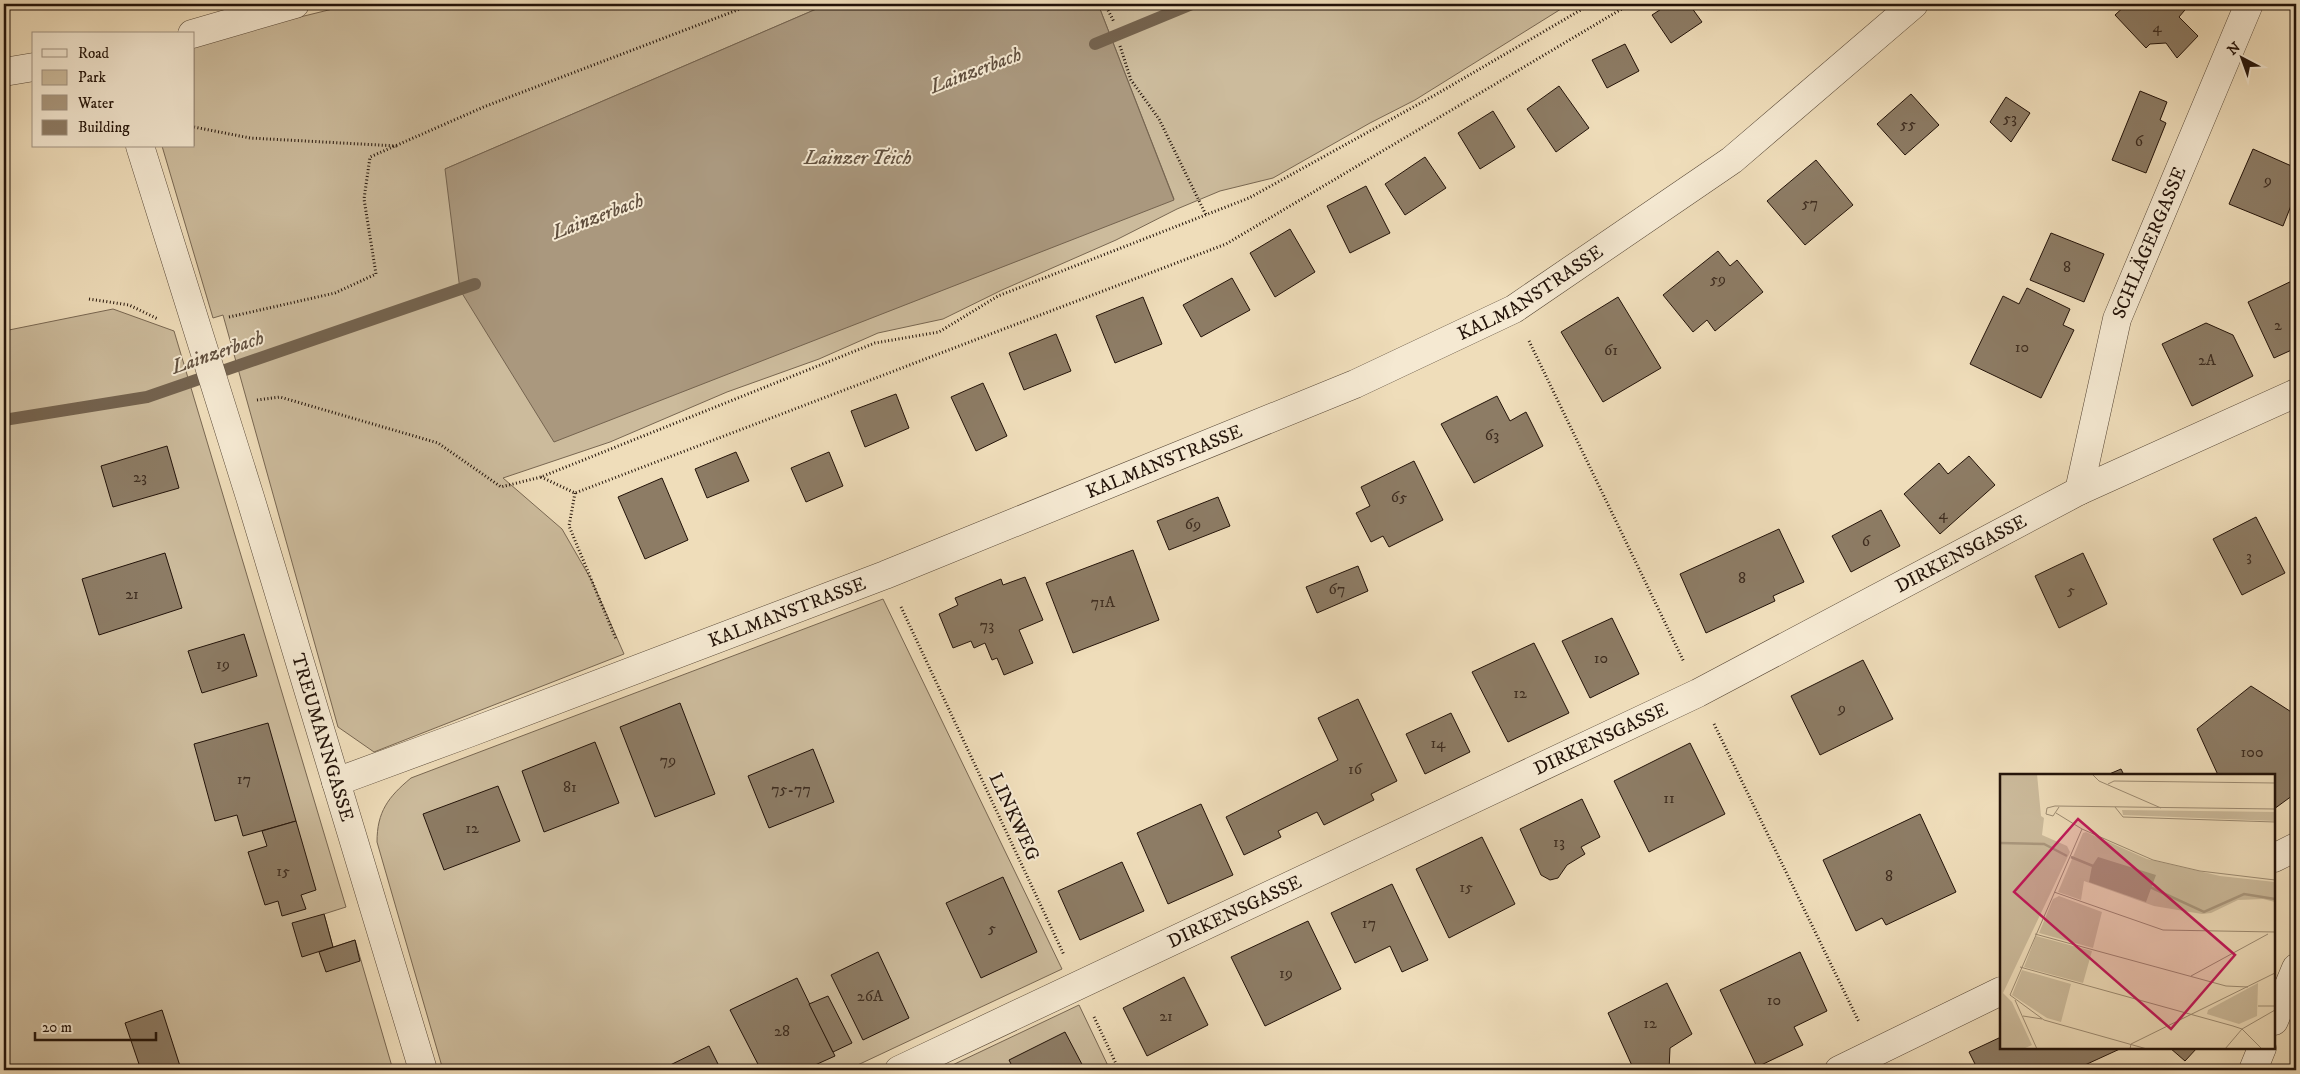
<svg xmlns="http://www.w3.org/2000/svg" width="2300" height="1074" font-family="'IM FELL DW Pica',serif">
<style>
.green{fill:#ccbb9c;stroke:#786752}
.water{fill:#aa987e;stroke:#74634f}
.lines{fill:none;stroke-linecap:round;stroke-linejoin:round}
.stream{stroke:#74634f;stroke-width:12}
.building{fill:#8d7c65;stroke:#231309}
.street-casing{stroke:#564635;stroke-width:29}
.path{stroke:#231309;stroke-width:3;stroke-dasharray:1 2.5;stroke-linecap:butt}
.street{stroke:#f5e9d2;stroke-width:28}
.labels{text-anchor:middle;dominant-baseline:central;stroke-width:4;stroke-linejoin:round;paint-order:stroke}
.number-label{font-size:16px;fill:#3e2d20}
.street-label{font-size:19px;fill:#231309;stroke:#f5e9d2}
.water-label{font-size:20px;font-style:italic;fill:#604f3e;stroke:#f5e9d2}
.inset-river{fill:none;stroke:#aa987e;stroke-width:2.5}
.inset-road{fill:none;stroke:#9d8c73;stroke-width:1}
.view{fill:#c2185b;fill-opacity:0.15;stroke:#c2185b;stroke-width:2.5}
.inset-edge{fill:none;stroke:#231309;stroke-width:2.5}
</style>
<rect width="100%" height="100%" fill="#efddba"/>
<filter id="stains"><feTurbulence type="fractalNoise" baseFrequency=".004" numOctaves="4"/><feColorMatrix values="0 0 0 0 .2 0 0 0 0 .09 0 0 0 0 .02 0 0 0 .5 -.17"/></filter>
<radialGradient id="worn" r=".72"><stop offset=".6" stop-color="#630" stop-opacity="0"/><stop offset="1" stop-color="#630" stop-opacity=".3"/></radialGradient>
<!-- green -->
<g class="green">
<path d="M353,4H828L445,169L1174,199L1098,4H1569L1415,100L1370,123L1273,178L1220,191L1177,209L1116,240L1002,290L943,319L878,333L819,359L727,392L610,442L503,478L562,529L592,581L624,654L374,752L338,727L223,315L213,318L162,146H194V43Z"/>
<path d="M113,309L174,331L346,907L324,914L333,947L355,940L393,1070H4V331Z"/>
<path d="M883,599L1062,969L847,1070H443L377,842C377,812 388,797 411,778Z"/>
<path d="M1079,1005L1110,1070H942Z"/>
</g>
<!-- water -->
<path class="water" d="M828,4H1098L1174,200L554,442L460,290L445,169Z"/>
<g class="lines">
<!-- stream -->
<g class="stream">
<path d="M1095,44L1192,4"/>
<path d="M4,420L147,397L475,284"/>
</g>
</g>
<!-- building -->
<g class="building">
<path d="M1669,4H1689L1702,22L1671,43L1652,15Z"/>
<path d="M1751,4H1763L1756,10Z"/>
<path d="M2127,4H2190L2179,17L2198,36L2177,58L2166,43L2150,44L2146,48L2115,15Z"/>
<path d="M1625,44L1639,71L1607,88L1592,60Z"/>
<path d="M1559,86L1589,128L1556,152L1527,109Z"/>
<path d="M2140,91L2167,102L2160,120L2166,123L2146,173L2112,160Z"/>
<path d="M1911,94L1939,125L1905,155L1877,124Z"/>
<path d="M2006,97L2030,113L2011,142L1990,122Z"/>
<path d="M1493,111L1515,147L1480,169L1458,133Z"/>
<path d="M2253,149L2296,168V193L2283,226L2229,204Z"/>
<path d="M1425,157L1446,188L1405,215L1385,184Z"/>
<path d="M1816,160L1853,205L1805,245L1767,201Z"/>
<path d="M1366,186L1390,233L1350,253L1327,206Z"/>
<path d="M1290,229L1315,272L1275,297L1250,253Z"/>
<path d="M2051,233L2104,254L2084,302L2030,280Z"/>
<path d="M1718,251L1730,266L1737,260L1763,292L1715,331L1707,320L1693,332L1663,295Z"/>
<path d="M1232,278L1250,310L1201,337L1183,305Z"/>
<path d="M2296,279V348L2274,358L2248,302Z"/>
<path d="M2027,288L2070,309L2063,325L2074,330L2041,398L1970,364L2003,296L2019,304Z"/>
<path d="M1143,297L1162,344L1115,363L1096,316Z"/>
<path d="M1618,297L1661,368L1603,402L1561,332Z"/>
<path d="M2206,323L2233,335L2253,376L2192,406L2162,344Z"/>
<path d="M1056,334L1071,371L1024,390L1009,353Z"/>
<path d="M983,383L1007,436L976,451L951,397Z"/>
<path d="M896,394L909,428L865,447L851,411Z"/>
<path d="M1497,396L1510,421L1526,412L1543,446L1474,483L1441,424Z"/>
<path d="M167,446L179,488L113,507L101,466Z"/>
<path d="M736,452L749,481L707,498L695,469Z"/>
<path d="M829,452L843,486L806,502L791,468Z"/>
<path d="M1969,456L1995,485L1940,534L1904,494L1939,463L1948,474Z"/>
<path d="M1414,461L1443,520L1389,547L1383,536L1371,542L1356,513L1370,506L1361,487Z"/>
<path d="M662,478L688,540L645,559L618,497Z"/>
<path d="M1218,497L1230,526L1169,550L1157,521Z"/>
<path d="M1881,510L1900,546L1851,572L1832,536Z"/>
<path d="M2256,517L2285,573L2242,595L2213,539Z"/>
<path d="M1779,529L1804,582L1773,596L1775,601L1706,633L1680,574Z"/>
<path d="M1133,550L1159,620L1073,653L1046,583Z"/>
<path d="M165,553L182,608L99,635L82,579Z"/>
<path d="M2083,553L2107,604L2059,628L2035,576Z"/>
<path d="M1358,566L1368,591L1317,613L1306,587Z"/>
<path d="M1025,577L1043,620L1019,630L1033,663L1004,675L997,658L992,660L985,643L974,648L971,641L953,648L939,614L958,605L955,598L1001,579L1003,585Z"/>
<path d="M1612,618L1639,674L1590,698L1562,641Z"/>
<path d="M244,634L257,676L202,693L188,651Z"/>
<path d="M1534,643L1569,713L1508,742L1472,672Z"/>
<path d="M1863,660L1893,719L1820,755L1791,696Z"/>
<path d="M2251,686L2296,715V793L2274,809V775H2218L2197,729Z"/>
<path d="M1358,699L1397,781L1371,794L1374,800L1324,825L1317,812L1278,831L1281,837L1244,855L1226,817L1338,760L1318,718Z"/>
<path d="M680,703L715,794L655,817L620,727Z"/>
<path d="M1451,713L1470,752L1425,774L1406,734Z"/>
<path d="M268,723L296,821L243,836L237,815L215,821L194,744Z"/>
<path d="M595,742L619,803L544,832L522,771Z"/>
<path d="M1690,743L1725,814L1649,852L1614,781Z"/>
<path d="M813,749L834,802L769,828L748,776Z"/>
<path d="M2121,769L2124,775H2107Z"/>
<path d="M498,786L520,841L444,870L423,814Z"/>
<path d="M1582,799L1600,837L1581,847L1585,854L1567,865L1558,878L1550,880L1541,875L1520,829Z"/>
<path d="M1201,804L1233,875L1168,904L1137,833Z"/>
<path d="M1920,814L1956,892L1886,925L1882,918L1856,931L1823,860Z"/>
<path d="M296,821L316,890L301,895L306,909L282,916L278,901L265,905L248,852L267,846L262,831Z"/>
<path d="M1482,837L1515,904L1449,938L1416,869Z"/>
<path d="M1122,862L1144,911L1080,940L1058,891Z"/>
<path d="M1003,877L1037,952L981,978L946,903Z"/>
<path d="M1392,884L1428,960L1402,972L1390,946L1355,963L1331,913Z"/>
<path d="M324,914L333,947L302,957L292,923Z"/>
<path d="M1308,921L1341,989L1265,1026L1231,957Z"/>
<path d="M355,940L360,961L326,972L319,952Z"/>
<path d="M878,952L909,1018L863,1040L831,975Z"/>
<path d="M1800,952L1827,1011L1794,1027L1803,1045L1757,1067L1720,990Z"/>
<path d="M1184,977L1208,1025L1147,1056L1123,1008Z"/>
<path d="M797,978L835,1056L804,1070H761L730,1010Z"/>
<path d="M1667,983L1692,1034L1670,1048L1669,1070H1634L1608,1013Z"/>
<path d="M828,996L852,1043L833,1052L809,1004Z"/>
<path d="M162,1010L180,1066L170,1070H141L125,1023Z"/>
<path d="M1065,1032L1085,1070H1014L1009,1060Z"/>
<path d="M2001,1037V1048H2122L2074,1070H1978L1969,1052Z"/>
<path d="M709,1046L721,1070H660Z"/>
<path d="M2170,1048H2197L2185,1061Z"/>
</g>
<g class="lines">
<defs>
<g id="street">
<path d="M192,34L295,4"/>
<path d="M4,72L34,67"/>
<path id="s1" d="M140,146L250,497L423,1070"/>
<path id="s2" d="M2079,491L2117,319L2249,4"/>
<path id="s3" d="M336,782L469,733L885,575L1355,384L1514,309L1732,160L1914,4"/>
<path d="M2274,858L2296,847"/>
<path d="M2274,1021L2296,968"/>
<path id="s4" d="M899,1070L1698,693L2079,491L2296,393"/>
<path d="M1839,1070L2001,991"/>
<path d="M2253,1070L2262,1048"/>
</g>
</defs>
<!-- street casing -->
<use href="#street" class="street-casing"/>
<!-- path -->
<g class="path">
<path d="M1105,4L1114,22"/>
<path d="M1120,46L1131,80L1159,119L1206,215"/>
<path d="M194,127L250,138L397,146"/>
<path d="M89,299L129,305L158,319"/>
<path d="M229,317L335,293L376,274L364,199L370,157L486,106L753,4"/>
<path d="M1529,341L1684,662"/>
<path d="M257,400L280,397L438,443L501,487L541,477L875,343L939,332L998,296L1249,198L1435,95L1591,4"/>
<path d="M541,477L575,493L1226,244L1630,4"/>
<path d="M575,493L569,526L616,639"/>
<path d="M901,607L1064,955"/>
<path d="M1714,724L1859,1022"/>
<path d="M1094,1017L1119,1070"/>
</g>
<!-- street -->
<use href="#street" class="street"/>
</g>
<g class="labels">
<!-- number labels -->
<g class="number-label">
<text x="2157" y="27">4</text>
<text x="2010" y="118">53</text>
<text x="1908" y="124">55</text>
<text x="2139" y="141">6</text>
<text x="2268" y="180">9</text>
<text x="1810" y="203">57</text>
<text x="2067" y="267">8</text>
<text x="1718" y="279">59</text>
<text x="2278" y="325">2</text>
<text x="2022" y="347">10</text>
<text x="1611" y="350">61</text>
<text x="2207" y="360">2A</text>
<text x="1492" y="435">63</text>
<text x="140" y="477">23</text>
<text x="1399" y="497">65</text>
<text x="1943" y="514">4</text>
<text x="1193" y="524">69</text>
<text x="1866" y="541">6</text>
<text x="2249" y="556">3</text>
<text x="1742" y="578">8</text>
<text x="1337" y="589">67</text>
<text x="2071" y="590">5</text>
<text x="132" y="594">21</text>
<text x="1103" y="602">71A</text>
<text x="987" y="625">73</text>
<text x="1601" y="658">10</text>
<text x="223" y="664">19</text>
<text x="1520" y="693">12</text>
<text x="1842" y="708">9</text>
<text x="1438" y="743">14</text>
<text x="2252" y="752">100</text>
<text x="668" y="760">79</text>
<text x="1355" y="769">16</text>
<text x="244" y="779">17</text>
<text x="570" y="787">81</text>
<text x="791" y="789">75-77</text>
<text x="1669" y="798">11</text>
<text x="472" y="828">12</text>
<text x="1559" y="842">13</text>
<text x="283" y="871">15</text>
<text x="1889" y="876">8</text>
<text x="1466" y="887">15</text>
<text x="1369" y="923">17</text>
<text x="992" y="928">5</text>
<text x="1286" y="973">19</text>
<text x="870" y="996">26A</text>
<text x="1774" y="1000">10</text>
<text x="1166" y="1016">21</text>
<text x="1650" y="1023">12</text>
<text x="782" y="1031">28</text>
</g>
<!-- street labels -->
<g class="street-label">
<text stroke="none"><textPath href="#s2" startOffset="259">SCHLÄGERGASSE</textPath></text>
<text stroke="none"><textPath href="#s3" startOffset="1292">KALMANSTRASSE</textPath></text>
<text stroke="none"><textPath href="#s3" startOffset="888">KALMANSTRASSE</textPath></text>
<text stroke="none"><textPath href="#s4" startOffset="1181">DIRKENSGASSE</textPath></text>
<text stroke="none"><textPath href="#s3" startOffset="482">KALMANSTRASSE</textPath></text>
<text stroke="none"><textPath href="#s1" startOffset="619">TREUMANNGASSE</textPath></text>
<text stroke="none"><textPath href="#s4" startOffset="776">DIRKENSGASSE</textPath></text>
<text transform="translate(1014 817) rotate(65)">LINKWEG</text>
<text stroke="none"><textPath href="#s4" startOffset="371">DIRKENSGASSE</textPath></text>
</g>
<!-- water labels -->
<g class="water-label">
<text transform="translate(976 71) rotate(-21)">Lainzerbach</text>
<text x="858" y="158">Lainzer Teich</text>
<text transform="translate(598 217) rotate(-21)">Lainzerbach</text>
<text transform="translate(218 353) rotate(-19)">Lainzerbach</text>
</g>
</g>
<!-- overview -->
<g transform="translate(2000 774)">
<rect width="275" height="275" fill="#efddba"/>
<path d="M0,0H37L41,42L44,44L42,61L67,72L70,78L3,219L12,228L32,271L23,275H0ZM122,36L275,38V47L123,41ZM86,58L147,85L220,102L275,108V128L263,125L238,126L211,139L202,140L154,132L84,107L81,126L58,118L83,59ZM59,122L102,138L93,174L39,159L53,125ZM36,162L92,177L83,209L24,193ZM22,196L71,210L61,248L47,244L12,221ZM258,209L257,242L239,250L207,240L208,236Z" fill="#ccbb9c"/>
<path d="M98,83L156,101L146,128L89,108L92,92Z" fill="#aa987e"/>
<path class="inset-river" d="M0,69L44,70L67,82M71,83L93,92M150,113L204,138L244,120L275,125"/>
<path class="inset-road" d="M92,0L99,7L161,34M108,10L114,7L275,9M59,33L53,42L46,40L47,34L55,32L275,35M115,33L123,43L275,48M56,39L82,55L153,86L200,97L275,106M82,55L10,221L44,246L147,275M54,118L163,156L275,158M35,160L226,212L248,213M20,193L233,252L242,255L262,275M191,202L268,160M15,226L37,275M258,232H275M23,242L42,245M130,275L131,270L275,199M225,275L242,255L275,236"/>
<path class="view" d="M78,45L235,181L171,255L14,118Z"/>
<rect width="275" height="275" class="inset-edge"/>
</g>
<!-- margin -->
<rect width="2300" height="1074" fill="none" stroke="#efddba" stroke-width="20"/>
<rect x="5" y="5" width="2290" height="1064" fill="none" stroke="#231309" stroke-width="2.5"/>
<rect x="10" y="10" width="2280" height="1054" fill="none" stroke="#231309"/>
<!-- legend -->
<rect x="32" y="32" width="162" height="115" fill="#f5e9d2" stroke="#a19382"/>
<rect x="42" y="49" width="25" height="8" fill="#f5e9d2" stroke="#a19382"/>
<text x="78" y="58" font-size="15" fill="#231309">Road</text>
<rect x="42" y="70" width="25" height="15" fill="#ccbb9c" stroke="#a19382"/>
<text x="78" y="82" font-size="15" fill="#231309">Park</text>
<rect x="42" y="95" width="25" height="15" fill="#aa987e" stroke="#a19382"/>
<text x="78" y="108" font-size="15" fill="#231309">Water</text>
<rect x="42" y="120" width="25" height="15" fill="#8d7c65" stroke="#a19382"/>
<text x="78" y="132" font-size="15" fill="#231309">Building</text>
<!-- north arrow -->
<g transform="translate(2242 58) rotate(319)" stroke="#f5e9d2" stroke-width="4" paint-order="stroke">
<path d="M0-4L9 19L0 12L-9 19Z" fill="#231309"/>
<text y="-8" font-size="14" font-weight="bold" text-anchor="middle" fill="#231309">N</text>
</g>
<!-- scale -->
<path d="M35 1032v8h121v-8" fill="none" stroke="#231309" stroke-width="2.5"/>
<text x="42" y="1032" font-size="15" fill="#231309" stroke="#f5e9d2" stroke-width="4" paint-order="stroke">20 m</text>
<rect width="100%" height="100%" filter="url(#stains)"/>
<rect width="100%" height="100%" fill="url(#worn)"/>
</svg>
